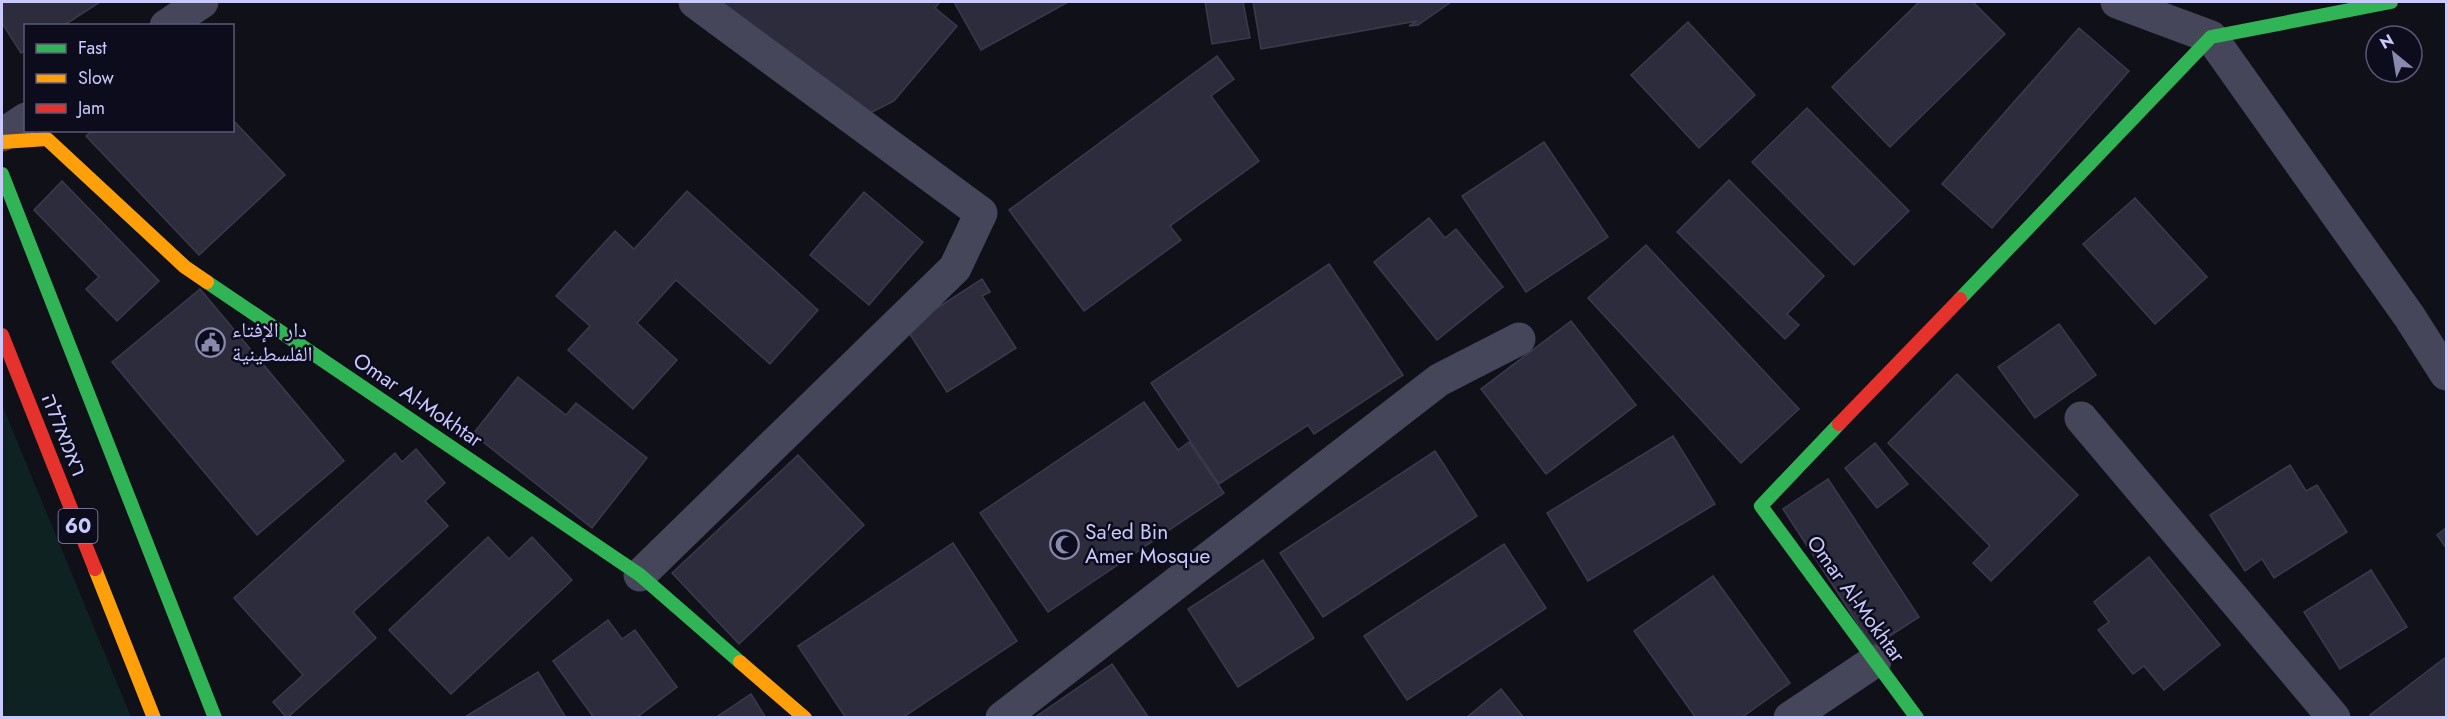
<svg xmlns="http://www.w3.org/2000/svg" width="2448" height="719" font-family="Jost,'Noto Naskh Arabic','Noto Sans Hebrew',sans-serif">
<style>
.green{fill:#0f2222}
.building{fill:#2d2c3c;stroke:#3b3a4d;stroke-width:1.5}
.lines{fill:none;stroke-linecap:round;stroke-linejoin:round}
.street{stroke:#454659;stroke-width:33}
.fast{stroke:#30b455;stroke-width:14}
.slow{stroke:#ff9f0a;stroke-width:14}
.jam{stroke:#e5322d;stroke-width:14}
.labels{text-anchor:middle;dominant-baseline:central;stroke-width:5;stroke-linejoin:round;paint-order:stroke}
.shield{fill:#0d0c1c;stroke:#9190ba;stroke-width:1.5}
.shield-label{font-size:20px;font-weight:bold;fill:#cac9fd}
.poi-label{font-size:21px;fill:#cac9fd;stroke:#0d0c1c;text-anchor:start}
.street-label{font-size:21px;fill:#cac9fd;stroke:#0d0c1c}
</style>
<rect width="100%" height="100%" fill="#101018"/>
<!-- green -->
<path class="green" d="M2,405L131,717H2Z"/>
<!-- building -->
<g class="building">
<path d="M2,2H100L63,26H26V50L21,53L2,23Z"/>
<path d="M722,2H940L935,8L957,26L894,101L866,115L790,58Z"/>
<path d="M954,2H1068L981,50Z"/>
<path d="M1205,2H1243L1250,38L1212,44Z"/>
<path d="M1253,2H1451L1418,25L1409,26L1417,21L1261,49Z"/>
<path d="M1919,2H1973L2005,34L1890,147L1832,87Z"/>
<path d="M1688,22L1755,95L1699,148L1631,75Z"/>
<path d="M2079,28L2129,71L1992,228L1942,184Z"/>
<path d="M1217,56L1234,79L1211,96L1259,161L1170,226L1181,240L1084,311L1009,210Z"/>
<path d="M1807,108L1909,211L1854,265L1752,162Z"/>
<path d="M232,119L285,175L199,255L86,136L93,130H232Z"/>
<path d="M1544,142L1608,237L1526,292L1462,196Z"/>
<path d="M1729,180L1824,276L1787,314L1799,325L1785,339L1677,232Z"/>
<path d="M62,181L159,281L117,321L86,289L99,277L34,210Z"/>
<path d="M687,191L818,310L770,364L676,280L637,323L677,360L633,409L568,350L590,326L556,296L615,231L634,249Z"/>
<path d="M864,192L923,242L869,305L810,255Z"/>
<path d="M2135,198L2207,277L2155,324L2083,244Z"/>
<path d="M1429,218L1445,238L1456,229L1503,287L1437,340L1374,262Z"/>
<path d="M1646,245L1799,409L1741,463L1588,298Z"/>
<path d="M1329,264L1403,375L1314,434L1308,425L1219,484L1151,383Z"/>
<path d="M982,279L990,292L982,296L1016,348L947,392L906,328Z"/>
<path d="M200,289L344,461L257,535L112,362Z"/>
<path d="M1571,321L1636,405L1546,474L1481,389Z"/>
<path d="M2059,324L2096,375L2035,418L1998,367Z"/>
<path d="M1957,374L2078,495L1991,581L1973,563L1990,546L1888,443Z"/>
<path d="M518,377L566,415L576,403L647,458L592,528L473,434Z"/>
<path d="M1144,402L1178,450L1189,442L1224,493L1048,612L980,513Z"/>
<path d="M1673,436L1715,504L1588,581L1547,513Z"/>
<path d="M1875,443L1908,484L1877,508L1845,468Z"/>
<path d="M416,449L445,483L425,501L448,526L353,612L376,638L287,718L273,702L303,675L234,598L395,453L402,462Z"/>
<path d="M1435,451L1477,516L1323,617L1280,553Z"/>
<path d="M798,455L864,525L739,644L672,573Z"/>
<path d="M2290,465L2306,491L2317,485L2347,532L2274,578L2262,559L2245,571L2210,515Z"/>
<path d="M1828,479L1919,617L1873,647L1783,509Z"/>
<path d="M2446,528V548L2437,535Z"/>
<path d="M488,537L509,559L532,537L572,580L451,694L389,630Z"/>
<path d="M953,543L1017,641L902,718H846L798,646Z"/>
<path d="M1504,544L1546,608L1407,700L1364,636Z"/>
<path d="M2149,557L2220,645L2164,690L2144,666L2133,674L2098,630L2109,622L2094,602Z"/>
<path d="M1263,560L1314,638L1238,687L1188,609Z"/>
<path d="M2371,570L2407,627L2340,669L2304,612Z"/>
<path d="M1713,576L1790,683L1741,718H1696L1634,631Z"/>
<path d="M608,620L622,639L635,630L677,687L636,718H594L553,661Z"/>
<path d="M2446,657V718H2371L2370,715Z"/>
<path d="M1112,664L1149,718H1034Z"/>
<path d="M538,672L566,718H465V717Z"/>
<path d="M1501,689L1524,718H1466Z"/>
<path d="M751,694L766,718H715Z"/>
</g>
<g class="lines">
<!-- street -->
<g class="street">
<path d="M2117,2L2211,37L2409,316L2446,374"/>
<path d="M166,26L202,2"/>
<path d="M2,135L26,119"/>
<path d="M2081,418L2334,718"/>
<path d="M640,575L955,268L981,213L695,2"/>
<path d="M1002,718L1439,380L1519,339"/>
<path d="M1790,718L1875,661"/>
</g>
<!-- fast -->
<g class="fast">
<path d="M2,174L215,718"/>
<path d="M207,282L640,575L740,662"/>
<path d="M1960,299L2211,37L2391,2"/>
<path d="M1839,424L1761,506L1917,718"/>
</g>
<!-- slow -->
<g class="slow">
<path d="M2,142L47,139L185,267L207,282"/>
<path d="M95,569L154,718"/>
<path d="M740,662L805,718"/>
</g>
<!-- jam -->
<g class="jam">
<path d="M2,335L95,569"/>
<path d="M1839,424L1960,299"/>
</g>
</g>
<!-- icons -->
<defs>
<symbol id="civic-ring" viewBox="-11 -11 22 22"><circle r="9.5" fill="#0d0c1c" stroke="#8988ad" stroke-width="1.5"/><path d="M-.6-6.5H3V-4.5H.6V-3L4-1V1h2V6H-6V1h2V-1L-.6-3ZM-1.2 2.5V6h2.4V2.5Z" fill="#8988ad"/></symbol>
<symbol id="mosque-ring" viewBox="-11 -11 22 22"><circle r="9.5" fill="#0d0c1c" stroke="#8988ad" stroke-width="1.5"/><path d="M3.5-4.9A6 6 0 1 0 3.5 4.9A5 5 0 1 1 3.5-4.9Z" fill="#8988ad"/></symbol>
</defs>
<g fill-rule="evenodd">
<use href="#civic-ring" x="194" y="326" width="33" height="33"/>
<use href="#mosque-ring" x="1048" y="528" width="33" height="33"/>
</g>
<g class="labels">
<!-- shield labels -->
<rect class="shield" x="58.5" y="509" width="39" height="34" rx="4.5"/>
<g class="shield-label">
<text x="78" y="526">60</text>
</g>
<!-- poi labels -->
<g class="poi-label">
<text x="232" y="330">دار الإفتاء<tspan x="232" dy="24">الفلسطينية</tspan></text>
<text x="1085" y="532">Sa'ed Bin<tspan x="1085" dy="24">Amer Mosque</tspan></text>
</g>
<!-- street labels -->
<g class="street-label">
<text transform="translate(418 400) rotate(34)">Omar Al-Mokhtar</text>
<text transform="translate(64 435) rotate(68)">ראמאללה</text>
<text transform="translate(1856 599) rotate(54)">Omar Al-Mokhtar</text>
</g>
</g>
<!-- border -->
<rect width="2448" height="719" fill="none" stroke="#cac9fd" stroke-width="6"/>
<!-- legend -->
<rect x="24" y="24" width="210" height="108" fill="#0d0c1c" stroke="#595876" stroke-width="1.5"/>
<rect x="36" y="44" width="30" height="9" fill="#30b455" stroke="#595876" stroke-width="1.5"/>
<text x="78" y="54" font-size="18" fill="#cac9fd">Fast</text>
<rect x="36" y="74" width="30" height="9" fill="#ff9f0a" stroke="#595876" stroke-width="1.5"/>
<text x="78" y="84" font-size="18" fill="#cac9fd">Slow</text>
<rect x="36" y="104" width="30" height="9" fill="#e5322d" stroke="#595876" stroke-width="1.5"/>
<text x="78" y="114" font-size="18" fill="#cac9fd">Jam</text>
<!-- north arrow -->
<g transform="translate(2394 54) rotate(330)"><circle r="28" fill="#0d0c1c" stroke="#595876" stroke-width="1.5"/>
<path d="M0-4.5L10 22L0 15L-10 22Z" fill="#8988ad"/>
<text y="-9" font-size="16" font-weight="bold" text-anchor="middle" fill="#cac9fd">N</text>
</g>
</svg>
